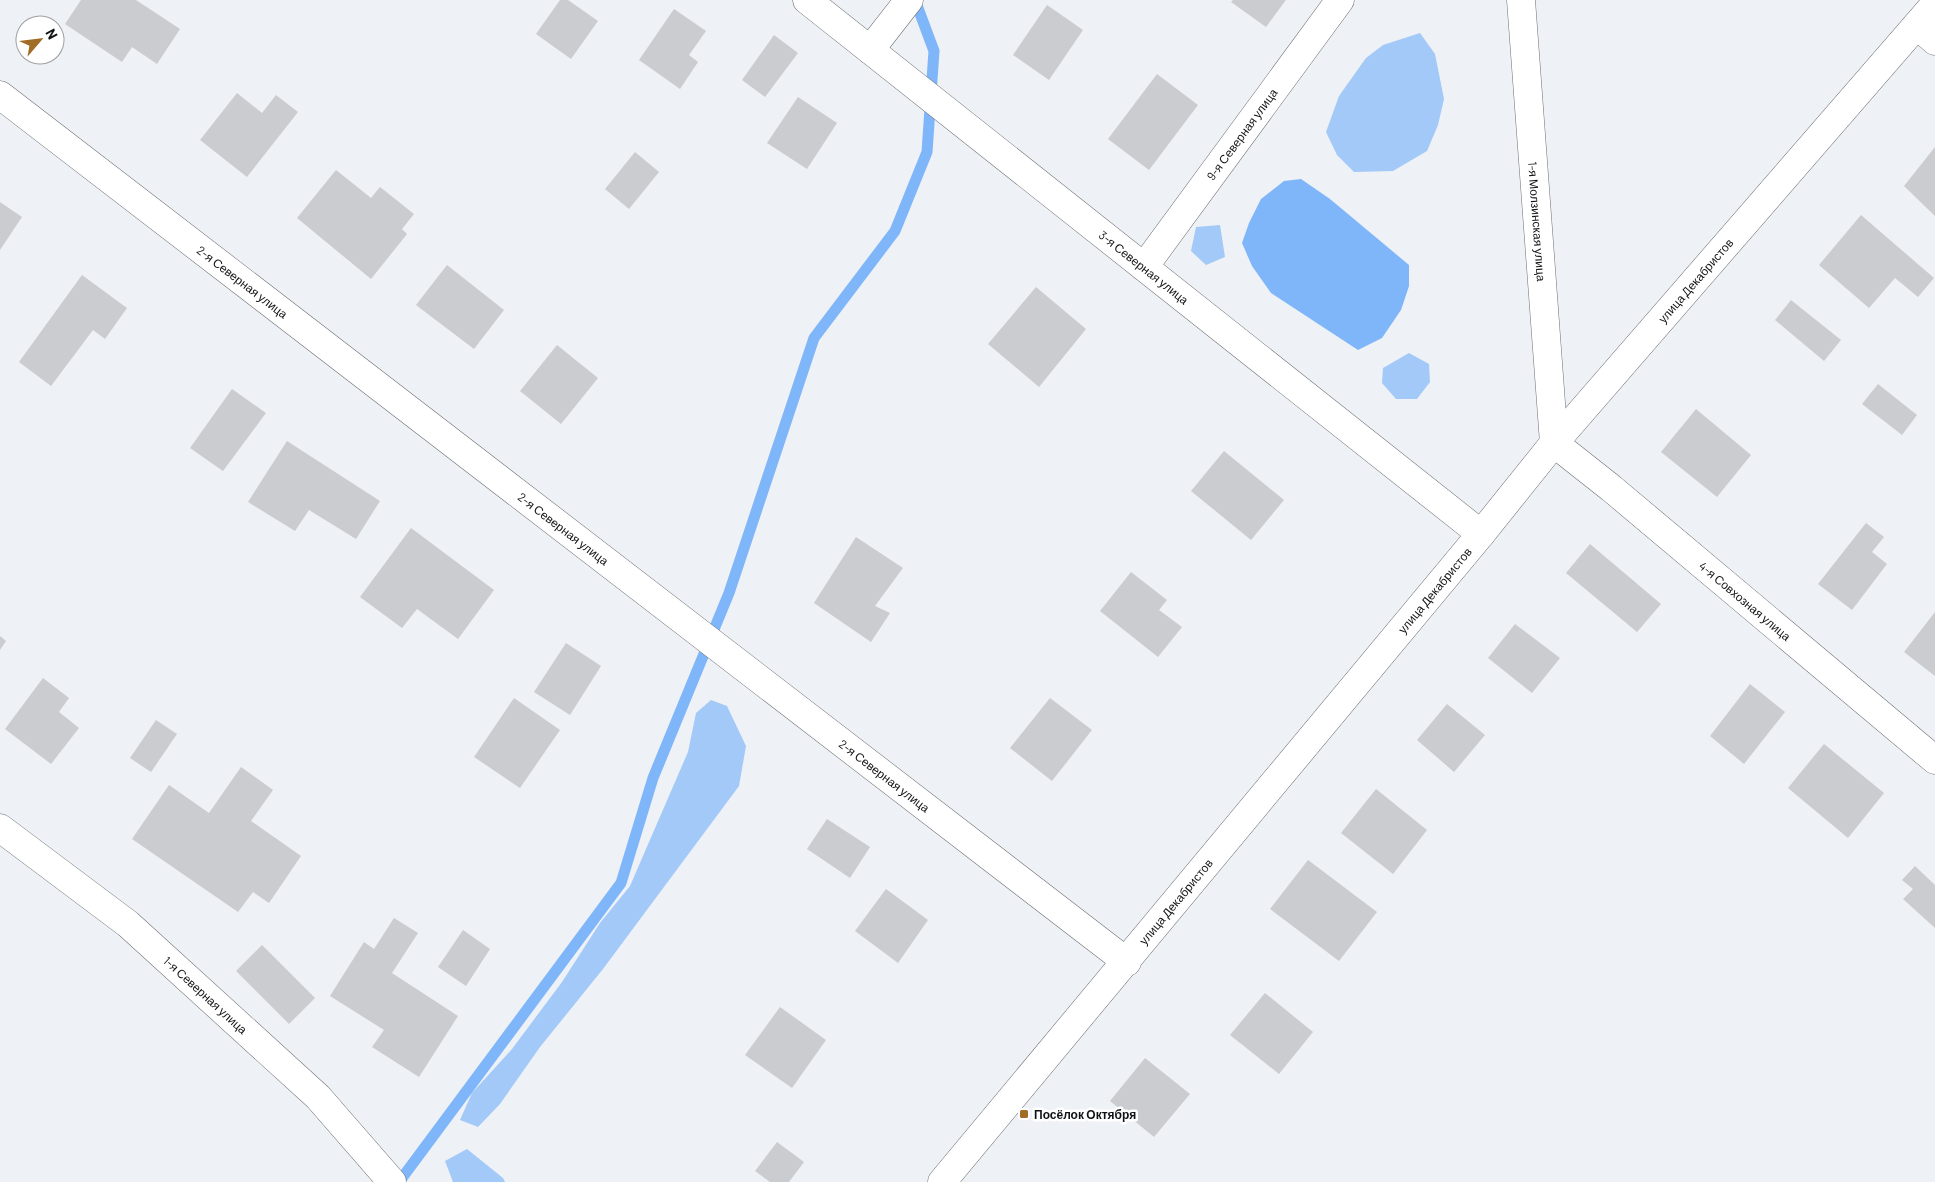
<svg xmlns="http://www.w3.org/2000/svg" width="1935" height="1182" font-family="Barlow,sans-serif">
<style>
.green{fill:#a3c9f8}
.water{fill:#7fb5f9}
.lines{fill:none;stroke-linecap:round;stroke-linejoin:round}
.stream{stroke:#7fb5f9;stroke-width:11}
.building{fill:#caccd0}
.minor-casing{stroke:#6c6f72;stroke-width:29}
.highway-casing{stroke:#6c6f72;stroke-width:29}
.minor{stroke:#fff;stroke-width:28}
.highway{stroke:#fff;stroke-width:28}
.poi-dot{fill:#a16c25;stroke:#fff;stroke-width:2}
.labels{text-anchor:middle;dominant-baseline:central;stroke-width:5;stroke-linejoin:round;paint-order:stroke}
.street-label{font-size:12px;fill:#121315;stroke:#fff}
.poi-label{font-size:12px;font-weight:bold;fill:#121315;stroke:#fff;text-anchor:start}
</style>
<rect width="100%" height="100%" fill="#eef1f5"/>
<!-- green -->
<g class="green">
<path d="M1420,33L1435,54L1444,99L1438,125L1427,151L1393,171L1354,172L1337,155L1326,132L1339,96L1366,58L1383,45Z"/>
<path d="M1220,225L1225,257L1206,265L1191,251L1196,227Z"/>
<path d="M1409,353L1429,364L1430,382L1417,399H1396L1382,383L1383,368Z"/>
<path d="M711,700L727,706L746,746L739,786L603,969L540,1047L500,1104L478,1127L460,1120L472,1093L512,1049L562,982L600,923L630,886L688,752L696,713Z"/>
<path d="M467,1149L503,1178L505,1182H453L445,1161Z"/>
</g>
<!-- water -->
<path class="water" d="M1301,179L1330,199L1409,265V286L1401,310L1382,338L1358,350L1271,293L1252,266L1242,243L1249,223L1261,199L1284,181Z"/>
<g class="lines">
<!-- stream -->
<path class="stream" d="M399,1182L621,883L653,778L729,593L814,338L895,231L927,152L934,51L915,0"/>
</g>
<!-- building -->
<g class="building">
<path d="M81,0H136L180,29L157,64L132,47L122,62L65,24Z"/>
<path d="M560,0H568L598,21L571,59L536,34Z"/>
<path d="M1233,0H1286L1266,27L1231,2Z"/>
<path d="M1047,5L1083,30L1049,80L1013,55Z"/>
<path d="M674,9L706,31L689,55L698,62L680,89L639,60Z"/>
<path d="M774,35L798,53L765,97L742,80Z"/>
<path d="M1157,74L1198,105L1149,170L1108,139Z"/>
<path d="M237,93L262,113L276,95L298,112L247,177L200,140Z"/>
<path d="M798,97L837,123L807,169L767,143Z"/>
<path d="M1935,147V216L1904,186Z"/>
<path d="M635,152L659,172L629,209L605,189Z"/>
<path d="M336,170L371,198L380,187L414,214L402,229L407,234L371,279L297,218Z"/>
<path d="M0,202L22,217L0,250Z"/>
<path d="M1861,215L1934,278L1918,297L1895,278L1869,308L1819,265Z"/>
<path d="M447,265L504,310L474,349L416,305Z"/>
<path d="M82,275L127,308L105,339L93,330L51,386L19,362Z"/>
<path d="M1036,287L1086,329L1039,387L988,344Z"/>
<path d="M1791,300L1841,340L1824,361L1775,320Z"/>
<path d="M557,345L598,378L561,424L520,391Z"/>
<path d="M1878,384L1917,415L1902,435L1862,404Z"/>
<path d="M232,389L266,413L223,471L190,448Z"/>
<path d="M1696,409L1751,455L1717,497L1661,452Z"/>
<path d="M287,441L380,501L356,539L309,510L295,531L248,502Z"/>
<path d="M1224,451L1284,500L1251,540L1191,491Z"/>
<path d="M1866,523L1884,537L1872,552L1887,564L1852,610L1818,584Z"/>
<path d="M411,528L494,590L458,639L417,609L402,628L360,597Z"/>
<path d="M856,537L903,568L875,606L890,613L871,642L814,603Z"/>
<path d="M1590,544L1661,604L1637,632L1566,573Z"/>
<path d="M1131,572L1167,600L1159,610L1182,627L1158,657L1100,611Z"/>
<path d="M1935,612V676L1904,652Z"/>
<path d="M1515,624L1560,658L1532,693L1488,658Z"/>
<path d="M0,636L6,641L0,650Z"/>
<path d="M566,643L601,666L570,715L534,692Z"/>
<path d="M43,678L69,698L59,712L79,728L51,764L5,729Z"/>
<path d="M1750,684L1785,712L1744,764L1710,736Z"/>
<path d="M514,698L560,730L520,788L474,757Z"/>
<path d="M1050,698L1092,730L1052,781L1010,748Z"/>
<path d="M1447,704L1485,735L1454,772L1417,740Z"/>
<path d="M156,720L177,734L151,772L130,758Z"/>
<path d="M1824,744L1884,793L1848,838L1788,788Z"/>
<path d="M241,767L273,790L251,821L301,856L269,903L253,892L238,912L132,839L169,785L209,813Z"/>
<path d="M1376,789L1427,830L1393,874L1341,833Z"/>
<path d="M827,819L870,847L850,878L807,849Z"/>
<path d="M1308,860L1377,912L1339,961L1270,909Z"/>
<path d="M1915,866L1935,885V928L1903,899L1913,889L1902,880Z"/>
<path d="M886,889L928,920L898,963L855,931Z"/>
<path d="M394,918L418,933L392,973L458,1016L419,1077L372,1047L384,1030L330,996L364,942L374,949Z"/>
<path d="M463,930L490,949L466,986L438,967Z"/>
<path d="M262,945L315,998L289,1024L236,971Z"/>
<path d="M1265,993L1313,1032L1279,1074L1230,1035Z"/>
<path d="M780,1007L826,1040L792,1088L745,1055Z"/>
<path d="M1145,1058L1190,1094L1154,1137L1110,1101Z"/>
<path d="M777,1142L804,1162L789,1182H770L755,1171Z"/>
</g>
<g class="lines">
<defs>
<g id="minor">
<path id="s1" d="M807,0L1481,534"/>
<path id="s2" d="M1521,0L1554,443L1611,488L1935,760"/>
<path d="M1917,25L1935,41"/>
<path d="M870,50L909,0"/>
<path id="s3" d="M0,95L1127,962"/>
<path id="s4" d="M1144,267L1340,0"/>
<path id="s5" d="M0,828L128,924L318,1097L392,1182"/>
</g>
<g id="highway">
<path id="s6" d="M942,1182L1481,534L1554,443L1935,4"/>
</g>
</defs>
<!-- minor casing -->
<use href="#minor" class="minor-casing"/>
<!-- highway casing -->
<use href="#highway" class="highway-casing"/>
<!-- minor -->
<use href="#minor" class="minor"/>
<!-- highway -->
<use href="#highway" class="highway"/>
</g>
<!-- markers -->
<rect class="poi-dot" x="1019" y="1109" width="10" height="10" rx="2.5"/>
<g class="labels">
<!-- street labels -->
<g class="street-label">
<text stroke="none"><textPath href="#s4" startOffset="165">9-я Северная улица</textPath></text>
<text stroke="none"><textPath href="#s2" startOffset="222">1-я Молзинская улица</textPath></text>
<text stroke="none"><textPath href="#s1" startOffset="430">3-я Северная улица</textPath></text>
<text stroke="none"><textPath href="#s6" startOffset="1175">улица Декабристов</textPath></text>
<text stroke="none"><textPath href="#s3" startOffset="306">2-я Северная улица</textPath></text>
<text stroke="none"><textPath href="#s3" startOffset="711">2-я Северная улица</textPath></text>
<text stroke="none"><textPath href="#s6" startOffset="770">улица Декабристов</textPath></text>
<text stroke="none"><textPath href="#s2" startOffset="692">4-я Совхозная улица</textPath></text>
<text stroke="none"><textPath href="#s3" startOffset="1116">2-я Северная улица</textPath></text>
<text stroke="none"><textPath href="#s6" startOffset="365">улица Декабристов</textPath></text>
<text stroke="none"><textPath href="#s5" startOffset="265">1-я Северная улица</textPath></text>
</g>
<!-- poi labels -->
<g class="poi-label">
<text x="1034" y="1114">Посёлок Октября</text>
</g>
</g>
<!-- north arrow -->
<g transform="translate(40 40) rotate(62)"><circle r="24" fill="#ffffff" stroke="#a0a1a1"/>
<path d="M0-4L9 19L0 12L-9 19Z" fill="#a16c25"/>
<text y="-8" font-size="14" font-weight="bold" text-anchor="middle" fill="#121315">N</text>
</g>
</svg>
